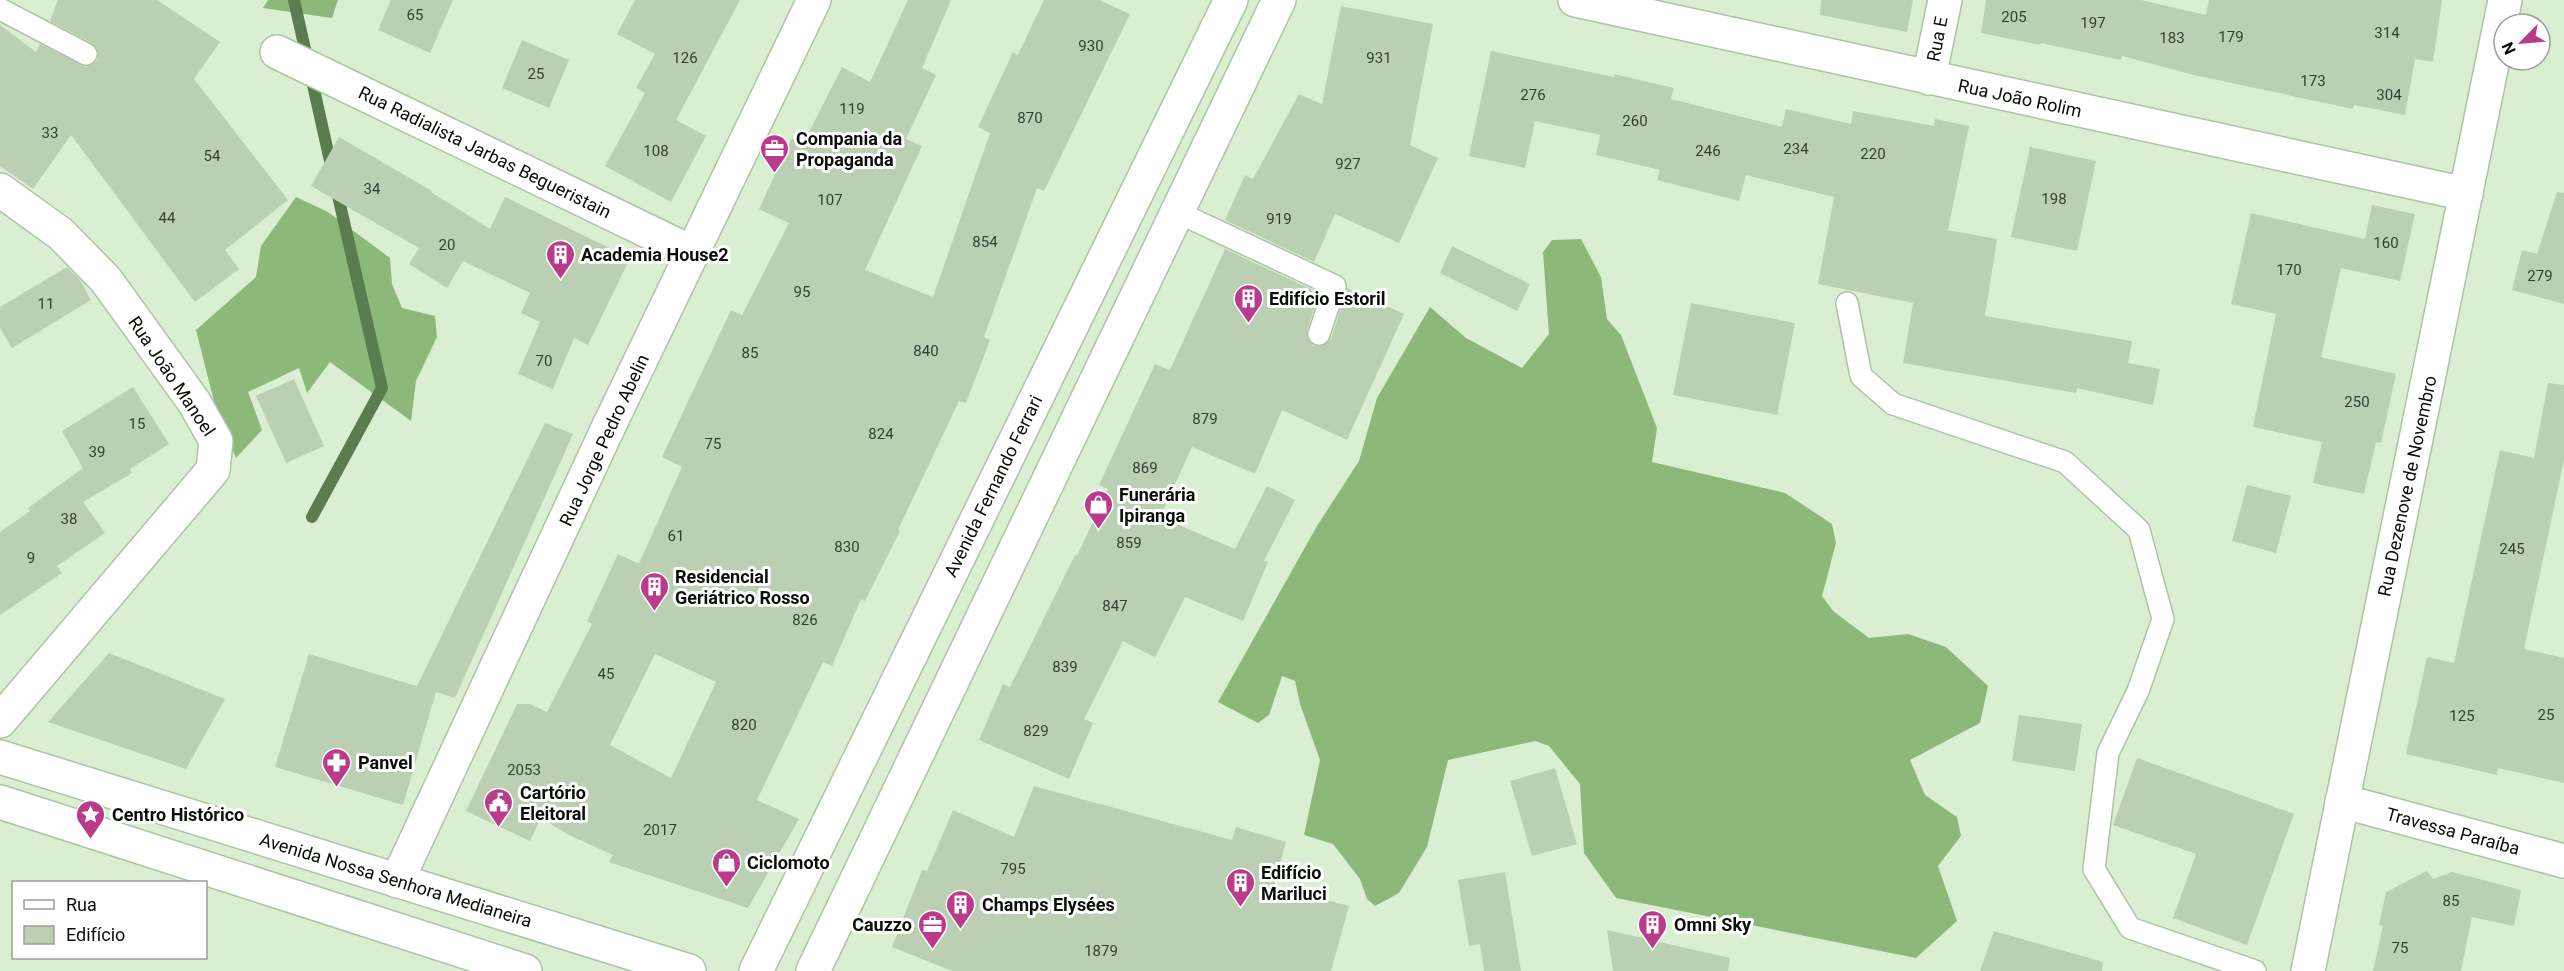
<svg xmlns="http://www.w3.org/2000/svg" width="2564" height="971" font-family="Roboto,sans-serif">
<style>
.forest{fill:#8cb87a}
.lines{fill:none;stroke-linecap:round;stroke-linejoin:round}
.stream{stroke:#5b7c4e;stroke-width:12}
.building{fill:#bbd0b3;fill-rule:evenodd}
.service-casing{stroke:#aec3a6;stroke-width:24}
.minor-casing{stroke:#aec3a6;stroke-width:36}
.secondary-casing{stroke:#aec3a6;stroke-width:36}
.primary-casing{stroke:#aec3a6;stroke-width:36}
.service{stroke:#fff;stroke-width:21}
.minor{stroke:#fff;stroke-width:33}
.secondary{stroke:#fff;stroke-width:33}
.primary{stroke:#fff;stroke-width:33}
.labels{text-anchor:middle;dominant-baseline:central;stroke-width:6;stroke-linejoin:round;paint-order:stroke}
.number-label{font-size:15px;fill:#353f31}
.street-label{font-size:18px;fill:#080f06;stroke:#fff}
.poi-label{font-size:18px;font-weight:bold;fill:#080f06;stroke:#fff;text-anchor:start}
</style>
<rect width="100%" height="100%" fill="#daefd1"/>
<!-- forest -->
<g class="forest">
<path d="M268,0H338L332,18L263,8Z"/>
<path d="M296,197L328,212L390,258L392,284L402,308L435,316L437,337L416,381L411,421L330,362L307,393L299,368L248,392L262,430L236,458L217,413L196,330L256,277L261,246Z"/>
<path d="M1581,239L1601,277L1607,319L1621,335L1657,428L1652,462L1785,493L1832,524L1836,543L1822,596L1833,611L1869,638L1908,634L1946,647L1988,686L1980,723L1910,760L1925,795L1957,817L1961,836L1938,866L1957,921L1916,958L1616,898L1584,853L1580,784L1549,746L1535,741L1448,760L1427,847L1399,893L1375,906L1367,899L1360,879L1333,844L1304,835L1320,760L1300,704L1295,681L1282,676L1269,715L1258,723L1218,702L1317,526L1359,461L1377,398L1430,307L1466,338L1522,368L1549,334L1543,252L1552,240Z"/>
</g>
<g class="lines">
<!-- stream -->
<g class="stream">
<path d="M294,0L332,170"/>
<path d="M312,517L382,388L336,187"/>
</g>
</g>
<!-- building -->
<g class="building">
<path d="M58,0H157L220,42L194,79L288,200L225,250L239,269L195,302L71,135L33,189L0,166V25L36,52L40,44L86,67L93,64L98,59L97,48L92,43L50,21Z"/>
<path d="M391,0H453L430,53L378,30Z"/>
<path d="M635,0H740L676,120L706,136L671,202L605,166L645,93L636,88L655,54L617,34Z"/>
<path d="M908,0H951L922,68L936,75L906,139L922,146L865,270L933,297L990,133L978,127L1013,52L1018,55L1044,0H1099L1130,14L1044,191L1037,188L984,337L990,340L966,403L959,401L898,530L900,531L865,601L861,599L832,666L823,662L757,800L799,819L748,908L609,862L613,855L569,835L541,818L530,841L466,811L517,704H530L547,712L592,624L587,621L618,554L639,564L682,467L662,457L731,310L742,315L789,223L759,209L792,138L803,144L842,67L870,82ZM655,654L716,682L671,778L610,745Z"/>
<path d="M1821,0H1913L1907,32L1820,15Z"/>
<path d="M1986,0H2141L2206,15L2209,0H2442L2433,62L2415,59L2405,115L2354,105L2353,109L2194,75L2122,56L2121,60L2041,43L2040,45L1981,33Z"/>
<path d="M1341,6L1433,24L1410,145L1438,158L1399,243L1335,214L1314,262L1225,220L1245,175L1253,179L1299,94L1322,104Z"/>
<path d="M522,40L569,60L549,108L502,88Z"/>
<path d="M1491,51L1614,77V74L1674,88L1671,99L1782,127L1786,109L1851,124L1853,111L1934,126L1935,119L1969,126L1948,230L1997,239L1985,316L2132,341L2128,363L2160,369L2153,405L2077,388L2076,393L1903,363L1913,303L1818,284L1834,197L1746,175L1739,201L1657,180L1660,170L1596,155L1600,135L1535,121L1525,168L1469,156Z"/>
<path d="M339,137L432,191L431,192L490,229L505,197L630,258L588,345L574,338L553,389L518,374L540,322L521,313L530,293L463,261L447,288L409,264L419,248L311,186Z"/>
<path d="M2030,147L2096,161L2077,251L2011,237Z"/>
<path d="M2557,192L2564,193V304L2512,290L2522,250L2537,254Z"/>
<path d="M2372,205L2415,214L2400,281L2341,268L2321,357L2396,374L2381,443L2376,442L2364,494L2313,483L2322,442L2253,427L2276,314L2231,304L2251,213L2365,239Z"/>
<path d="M1452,246L1530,284L1517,311L1440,273Z"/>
<path d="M1225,249L1319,293L1307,331V337L1314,346H1322L1331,339L1347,288L1404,314L1347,440L1282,410L1255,474L1192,447L1160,517L1235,549L1267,486L1295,500L1264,561L1268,562L1243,621L1185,597L1155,657L1123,641L1084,719L1093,723L1069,779L979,740L1003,684L1010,687L1075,555L1077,556L1108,489L1099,485L1155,364L1170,370Z"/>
<path d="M67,267L80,280L91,300L12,348L0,328V307Z"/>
<path d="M1691,303L1795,323L1777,415L1673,395Z"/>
<path d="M294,379L324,446L286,463L256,396Z"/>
<path d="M2548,383L2564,385V460L2524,649L2564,658V783L2498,768L2497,775L2406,754L2427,657L2454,663L2500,450L2534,458Z"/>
<path d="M133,387L169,444L130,469L132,473L83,502L105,533L57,566L62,573L0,615V532L30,511L28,508L83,468L62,431Z"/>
<path d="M545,423L573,434L455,698L436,692L403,805L275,767L309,654L420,687L417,686Z"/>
<path d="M2247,485L2291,496L2276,553L2232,541Z"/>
<path d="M109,653L225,699L186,769L48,722Z"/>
<path d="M2019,715L2082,724L2075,771L2012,761Z"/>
<path d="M2137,758L2294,814L2247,945L2173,918L2196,854L2113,825Z"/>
<path d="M1555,768L1577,844L1532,856L1510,781Z"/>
<path d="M1034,786L1232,840L1236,827L1286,842L1274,886L1349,906L1331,971H952L892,947L922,870L927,871L953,810L1014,837Z"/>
<path d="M2427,871L2433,879L2452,872L2521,890L2514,926L2472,917L2461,971H2373L2383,926L2379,925L2386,892Z"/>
<path d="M1505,872L1521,971H1484L1480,944L1469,946L1458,880Z"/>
<path d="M1607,930L1730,958L1728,971H1613Z"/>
<path d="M1994,931L2103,962L2102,971H1980Z"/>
</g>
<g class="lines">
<defs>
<g id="service">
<path d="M0,9L86,54"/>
<path d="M1177,212L1335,286L1319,334"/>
<path d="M1847,303L1861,376L1893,404L2065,462L2139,530L2163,619L2138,691L2108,753L2094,869L2130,928L2255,971"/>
</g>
<g id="minor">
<path d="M1575,0L2466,194"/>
<path d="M277,52L693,253"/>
<path d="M1929,78L1945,0"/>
<path d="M0,190L61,234L106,280L194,402L216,441L213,470L0,721"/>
<path d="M2342,801L2564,861"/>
<path d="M397,881L608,428L814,0"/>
<path d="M2308,971L2505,0"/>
</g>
<g id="secondary">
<path d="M756,971L1231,0"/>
<path d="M813,971L1279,0"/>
</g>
<g id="primary">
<path d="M0,757L689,971"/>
<path d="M0,802L525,971"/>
</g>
</defs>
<!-- service casing -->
<use href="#service" class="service-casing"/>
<!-- minor casing -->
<use href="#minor" class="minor-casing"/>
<!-- secondary casing -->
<use href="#secondary" class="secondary-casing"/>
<!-- primary casing -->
<use href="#primary" class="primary-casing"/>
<!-- service -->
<use href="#service" class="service"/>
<!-- minor -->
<use href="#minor" class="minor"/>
<!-- secondary -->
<use href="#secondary" class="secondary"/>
<!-- primary -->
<use href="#primary" class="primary"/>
</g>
<!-- icons -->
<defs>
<symbol id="office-pin" viewBox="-11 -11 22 30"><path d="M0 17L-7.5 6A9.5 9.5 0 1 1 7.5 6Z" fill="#b93b89" stroke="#fff"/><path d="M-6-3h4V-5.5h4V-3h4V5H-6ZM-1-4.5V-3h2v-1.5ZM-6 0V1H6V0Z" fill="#fff"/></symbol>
<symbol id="building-pin" viewBox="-11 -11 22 30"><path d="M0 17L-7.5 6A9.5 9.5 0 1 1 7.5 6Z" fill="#b93b89" stroke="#fff"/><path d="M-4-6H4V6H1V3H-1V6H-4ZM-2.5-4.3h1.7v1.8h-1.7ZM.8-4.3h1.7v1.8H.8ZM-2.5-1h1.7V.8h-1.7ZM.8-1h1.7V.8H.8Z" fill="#fff"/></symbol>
<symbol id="shop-pin" viewBox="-11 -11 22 30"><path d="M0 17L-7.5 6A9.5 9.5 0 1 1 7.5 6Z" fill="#b93b89" stroke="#fff"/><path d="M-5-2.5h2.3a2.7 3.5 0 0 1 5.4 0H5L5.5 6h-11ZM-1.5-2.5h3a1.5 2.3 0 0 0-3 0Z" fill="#fff"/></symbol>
<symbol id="pharmacy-pin" viewBox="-11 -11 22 30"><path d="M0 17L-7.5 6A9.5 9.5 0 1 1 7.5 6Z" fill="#b93b89" stroke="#fff"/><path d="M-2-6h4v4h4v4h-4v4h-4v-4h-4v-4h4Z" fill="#fff"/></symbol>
<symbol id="civic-pin" viewBox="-11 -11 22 30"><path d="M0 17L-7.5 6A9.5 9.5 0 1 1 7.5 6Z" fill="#b93b89" stroke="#fff"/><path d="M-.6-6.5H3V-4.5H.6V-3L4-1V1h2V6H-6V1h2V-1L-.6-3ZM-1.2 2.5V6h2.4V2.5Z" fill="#fff"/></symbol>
<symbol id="sight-pin" viewBox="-11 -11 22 30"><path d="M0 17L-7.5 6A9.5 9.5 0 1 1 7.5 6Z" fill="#b93b89" stroke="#fff"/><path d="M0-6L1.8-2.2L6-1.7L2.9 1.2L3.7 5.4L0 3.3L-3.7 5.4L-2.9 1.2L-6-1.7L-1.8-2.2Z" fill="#fff"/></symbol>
</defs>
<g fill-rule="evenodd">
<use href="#office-pin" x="758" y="132" width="33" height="45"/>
<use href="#building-pin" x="544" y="238" width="33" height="45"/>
<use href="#building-pin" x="1232" y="282" width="33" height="45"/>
<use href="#shop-pin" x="1082" y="488" width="33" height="45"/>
<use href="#building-pin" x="638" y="570" width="33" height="45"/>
<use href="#pharmacy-pin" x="320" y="746" width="33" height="45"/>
<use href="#civic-pin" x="482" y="786" width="33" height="45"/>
<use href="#sight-pin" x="74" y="798" width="33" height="45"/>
<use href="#shop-pin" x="710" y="846" width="33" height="45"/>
<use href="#building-pin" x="1224" y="866" width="33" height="45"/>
<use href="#building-pin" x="944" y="888" width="33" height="45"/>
<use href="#office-pin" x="916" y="908" width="33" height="45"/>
<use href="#building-pin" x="1636" y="908" width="33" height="45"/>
</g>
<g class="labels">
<!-- number labels -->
<g class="number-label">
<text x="415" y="15">65</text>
<text x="2014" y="17">205</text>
<text x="2093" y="23">197</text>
<text x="2387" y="33">314</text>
<text x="2231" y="37">179</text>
<text x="2172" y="38">183</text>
<text x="1091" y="46">930</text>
<text x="685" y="58">126</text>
<text x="1379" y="58">931</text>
<text x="536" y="74">25</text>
<text x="2313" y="81">173</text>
<text x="1533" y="95">276</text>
<text x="2389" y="95">304</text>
<text x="852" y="109">119</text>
<text x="1030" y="118">870</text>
<text x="1635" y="121">260</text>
<text x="50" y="133">33</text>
<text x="1796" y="149">234</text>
<text x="656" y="151">108</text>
<text x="1708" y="151">246</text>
<text x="1873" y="154">220</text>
<text x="212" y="156">54</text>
<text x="1348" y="164">927</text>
<text x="372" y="189">34</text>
<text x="2054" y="199">198</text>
<text x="830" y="200">107</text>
<text x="167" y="218">44</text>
<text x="1279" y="219">919</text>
<text x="985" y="242">854</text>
<text x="2386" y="243">160</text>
<text x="447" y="245">20</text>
<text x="2289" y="270">170</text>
<text x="2540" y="276">279</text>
<text x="802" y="292">95</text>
<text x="46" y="304">11</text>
<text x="926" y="351">840</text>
<text x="750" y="353">85</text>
<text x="544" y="361">70</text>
<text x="2357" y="402">250</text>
<text x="1205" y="419">879</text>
<text x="137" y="424">15</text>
<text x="881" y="434">824</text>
<text x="713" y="444">75</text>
<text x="97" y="452">39</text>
<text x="1145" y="468">869</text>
<text x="69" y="519">38</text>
<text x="676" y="536">61</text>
<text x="1129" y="543">859</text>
<text x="847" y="547">830</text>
<text x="2512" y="549">245</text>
<text x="31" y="558">9</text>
<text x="1115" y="606">847</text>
<text x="805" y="620">826</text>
<text x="1065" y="667">839</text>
<text x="606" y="674">45</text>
<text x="2546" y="715">25</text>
<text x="2462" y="716">125</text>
<text x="744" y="725">820</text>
<text x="1036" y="731">829</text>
<text x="524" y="770">2053</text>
<text x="660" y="830">2017</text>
<text x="1013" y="869">795</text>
<text x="2451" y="901">85</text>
<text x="2400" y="948">75</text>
<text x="1101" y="951">1879</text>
</g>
<!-- street labels -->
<g class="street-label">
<text transform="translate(1937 39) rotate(-79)">Rua E</text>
<text transform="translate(2020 98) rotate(12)">Rua João Rolim</text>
<text transform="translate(485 152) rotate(26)">Rua Radialista Jarbas Begueristain</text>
<text transform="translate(172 376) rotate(56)">Rua João Manoel</text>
<text transform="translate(604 440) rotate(-65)">Rua Jorge Pedro Abelin</text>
<text transform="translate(993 486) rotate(-64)">Avenida Fernando Ferrari</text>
<text transform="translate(2407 486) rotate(-78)">Rua Dezenove de Novembro</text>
<text transform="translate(2453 831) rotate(15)">Travessa Paraíba</text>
<text transform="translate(396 880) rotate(17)">Avenida Nossa Senhora Medianeira</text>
</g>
<!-- poi labels -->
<g class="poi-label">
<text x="796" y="138">Compania da<tspan x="796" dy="21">Propaganda</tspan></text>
<text x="581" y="254">Academia House2</text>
<text x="1269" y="298">Edifício Estoril</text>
<text x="1119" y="494">Funerária<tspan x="1119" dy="21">Ipiranga</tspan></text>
<text x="675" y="576">Residencial<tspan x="675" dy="21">Geriátrico Rosso</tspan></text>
<text x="358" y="762">Panvel</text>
<text x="520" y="792">Cartório<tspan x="520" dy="21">Eleitoral</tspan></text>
<text x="112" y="814">Centro Histórico</text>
<text x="747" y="862">Ciclomoto</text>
<text x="1261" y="872">Edifício<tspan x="1261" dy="21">Mariluci</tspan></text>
<text x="982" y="904">Champs Elysées</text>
<text x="912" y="924" text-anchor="end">Cauzzo</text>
<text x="1674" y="924">Omni Sky</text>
</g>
</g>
<!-- legend -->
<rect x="12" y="881" width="195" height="78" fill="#ffffff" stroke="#9c9f9b" stroke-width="1.5"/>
<rect x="24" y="900" width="30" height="9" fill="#ffffff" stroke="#9c9f9b" stroke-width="1.5"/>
<text x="66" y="911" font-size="18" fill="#080f06">Rua</text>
<rect x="24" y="926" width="30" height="18" fill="#bbd0b3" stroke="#9c9f9b" stroke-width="1.5"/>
<text x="66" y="941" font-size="18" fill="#080f06">Edifício</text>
<!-- north arrow -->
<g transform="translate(2522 42) rotate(245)"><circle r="28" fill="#ffffff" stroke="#9c9f9b" stroke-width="1.5"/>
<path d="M0-4.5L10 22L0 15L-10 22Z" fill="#b93b89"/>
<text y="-9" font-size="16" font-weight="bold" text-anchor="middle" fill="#080f06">N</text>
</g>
</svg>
